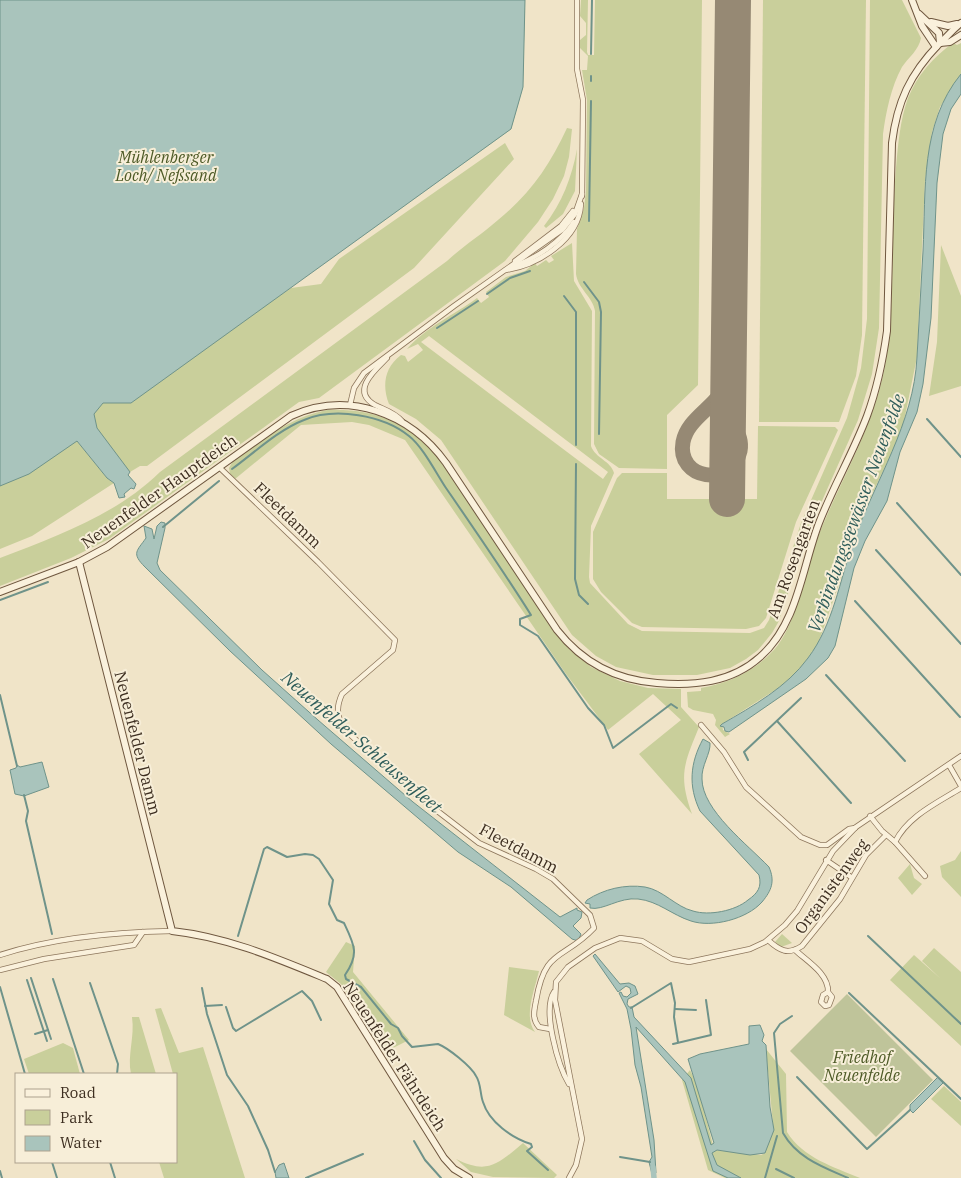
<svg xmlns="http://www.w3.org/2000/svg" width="961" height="1178" font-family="'IBM Plex Serif',serif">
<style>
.green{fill:#c9cf9b;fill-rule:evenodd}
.cemetery{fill:#bfc49a}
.water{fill:#a9c4bc;stroke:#6f938a}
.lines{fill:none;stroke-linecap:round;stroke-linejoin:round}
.stream{stroke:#6f938a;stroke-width:2}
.canal{stroke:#a9c4bc;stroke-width:5.5}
.taxiway{stroke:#968974;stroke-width:15}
.runway{stroke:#968974;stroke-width:36}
.street-casing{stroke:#8d765c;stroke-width:6}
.secondary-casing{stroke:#6f573f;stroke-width:8}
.street{stroke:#faf1dc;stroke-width:4.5}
.secondary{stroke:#faf1dc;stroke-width:6}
.labels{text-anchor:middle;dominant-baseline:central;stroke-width:4;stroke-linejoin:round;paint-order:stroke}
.park-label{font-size:16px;font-style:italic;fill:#4d5a26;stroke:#f7eed8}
.street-label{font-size:16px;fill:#3d2e20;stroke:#f7eed8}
.water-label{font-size:18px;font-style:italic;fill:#2f5d5a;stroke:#f7eed8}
</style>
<rect width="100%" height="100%" fill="#f0e4c8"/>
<!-- green -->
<g class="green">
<path d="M0,0H525L523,87L511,129L276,298L291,288L321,284L339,259L505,143L514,159L414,268L147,466H140L130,472L112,449L103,456L77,441L107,478L114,483L32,536L0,549Z"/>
<path d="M581,0H588L587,52L588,55H594L595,0H702L698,385L667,415V469L619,468L599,454L594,444L595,311C593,297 578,289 576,274L577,229L584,208L586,191L587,100L582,70H587L588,56L580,48V40L586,35V23L580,16Z"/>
<path d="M763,0H866L862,335L856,376L839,422H759Z"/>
<path d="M870,0H902L921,38C919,50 908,58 902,67C891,87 886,112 883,134L879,328L872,374L858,420L809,530L779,621L772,633L758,650L746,659L730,668L697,675H653L616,667L596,656L572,635L441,440L416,419L389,404C382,386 384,368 401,355L405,356L408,362L423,350L418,344L407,349C426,327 454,315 477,298L481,303L489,297L486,292L506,277L525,271L535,263L537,266L546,260L549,263L554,260L551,256L572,243L574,281L592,311L591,446C595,458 611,461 614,473L591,526L589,577L590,583L628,624L642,631L750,633L764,628L769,620L801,523L847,418L861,368L867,319ZM429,336L608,472L603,479L421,342Z"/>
<path d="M953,43L957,45L961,43V74L940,107L932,132L925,180L917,357L902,431L867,505L818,644L800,669L780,687L722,724L723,730L730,734L725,737L715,725L716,720L713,714L693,710L688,707L687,692L701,691V688C731,683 759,669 778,645C798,617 801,582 813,550C836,486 875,428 886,360C896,297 890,232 896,168C898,145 900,120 908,98C917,76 933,57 953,43Z"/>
<path d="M567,128L572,129L569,157L564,176L553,199L538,222L505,261L319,398L299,402L109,539L71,558L0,586V558C57,536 116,515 160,472L447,261C463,246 481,235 498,220C530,194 550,165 567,128Z"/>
<path d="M577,149L575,191L563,214L546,228L544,226C562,203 572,177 577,149Z"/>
<path d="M941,245L961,296V386L929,396L937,342Z"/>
<path d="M327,410C373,408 407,422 438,457L554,632L569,649L591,667L620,681L648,688L681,689V707L699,727C684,764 678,775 692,814L639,754L681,720L653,694L608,730L566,674L405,440L369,425L352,422L301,425L235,479L230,474L229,468L233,461C262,439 291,417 327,410Z"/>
<path d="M758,426L835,427L838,430L796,522L766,618L759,626L746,629L642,627L632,623L601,592L593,579V532L617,478L622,473H667V499H757Z"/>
<path d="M961,851V897L942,877L940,866L955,860Z"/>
<path d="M910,864L914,878L922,884L912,895L898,878Z"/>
<path d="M782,934L792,943L781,947L775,942Z"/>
<path d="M346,942L355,946L353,972L409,1040L385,1052L341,984L326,972Z"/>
<path d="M934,948L961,972V1046L890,980L914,955L941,979L922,961Z"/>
<path d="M509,967L539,971C535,989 523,1016 535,1032L504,1015Z"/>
<path d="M161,1008L179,1053L203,1047L245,1178H164L159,1162H176V1074H173L155,1009Z"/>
<path d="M132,1017H139L156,1074H131C127,1055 135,1037 132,1017Z"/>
<path d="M63,1043L73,1048L80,1074H29L24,1059Z"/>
<path d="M766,1049L786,1074L787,1132C803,1158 834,1167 860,1178H725L708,1170L682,1080L690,1070L697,1084L713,1145L717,1150L761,1155L765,1153L773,1125Z"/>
<path d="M944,1086L961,1102V1126L931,1099Z"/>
<path d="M523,1143L557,1175L554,1178L493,1177L471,1172L456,1159C488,1175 498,1164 523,1143Z"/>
</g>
<!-- cemetery -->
<path class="cemetery" d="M847,994L933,1080L876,1137L790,1051Z"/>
<!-- water -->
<g class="water">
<path d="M0,0H525L523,87L511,129L131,403H103L94,414L97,428L130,472L128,475L136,484L134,489L131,488L124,494L125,497L119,498L114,483L107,478L77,441L29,474L0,486Z"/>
<path d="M961,74V94L951,109L943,134L937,183L931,318L923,384L917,412L900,452L887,501L865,541L854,568L835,646L828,658L806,679L729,732L725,731L724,727L720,726L722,724C753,706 787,687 808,658C833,625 840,580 853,542C875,481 914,423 917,357C919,322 921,286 923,251C926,190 920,124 961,74Z"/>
<path d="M161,522L165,523V528L157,563L160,570L262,670L318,720L413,802L560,917L577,908V910L582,912L581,918L573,926L581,934L578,941L572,939L511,887L458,852L331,744L230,651L145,567C131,553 137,551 146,538L144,526L152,529L154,539L157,526Z"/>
<path d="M703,739L710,743C711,753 701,766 702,779C702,810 748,845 769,867C775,881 772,890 762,902C747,919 712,928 691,921C672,915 658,901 638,899C619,897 603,911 590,908V904L585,903L587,900C604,889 625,884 645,887C663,890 676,907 693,911C709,916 735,911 748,900C758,893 762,887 759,875L700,811C688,786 690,763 703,739Z"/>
<path d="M42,762L49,787L24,796L15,794L10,770L16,768L17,765L20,767Z"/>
<path d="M595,954L620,984L629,983L635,986L638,994L628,999L627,1004L629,1007H632L634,1017L691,1078L711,1145L714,1143L688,1059L700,1054L749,1044V1026L760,1025L764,1035L762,1041L766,1045L770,1107L774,1130L765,1153L750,1155L717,1150L712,1153L717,1165L741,1178H728L713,1171L685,1082L636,1027L654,1140L656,1173L652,1174L649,1162L652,1157L641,1087L635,1065L631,1029L627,1009L619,993L621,992L623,996L627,997L631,993L630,988L626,986L618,992L593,956Z"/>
<path d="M938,1077L943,1083L913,1113L910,1110V1105Z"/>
<path d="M284,1163L289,1178H276L275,1172L279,1165Z"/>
</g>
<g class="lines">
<!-- stream -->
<g class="stream">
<path d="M591,54L592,0"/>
<path d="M591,76V81"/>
<path d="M589,221L591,101"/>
<path d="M584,282L599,302L601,312L599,434"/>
<path d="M487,294L510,278L530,271"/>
<path d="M564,296L576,312V445"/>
<path d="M437,328L478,301"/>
<path d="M927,419L961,457"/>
<path d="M576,464L575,579L579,595L588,604"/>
<path d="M232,469C254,453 278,430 304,420C335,407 383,415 409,436C423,447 436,473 446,488C475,530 504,572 531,615L520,619V625L538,636L588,708L604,725L613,748L671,704L677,708"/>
<path d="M897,503L961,575"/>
<path d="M163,527L219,481"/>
<path d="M876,550L961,644"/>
<path d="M0,600L48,582"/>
<path d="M855,601L960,717"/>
<path d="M826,675L905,761"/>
<path d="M0,695L17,766"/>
<path d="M777,721L851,803"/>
<path d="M748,760L744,752L801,698"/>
<path d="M24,795L28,811L26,821L52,934"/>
<path d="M238,936L264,849L267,847L287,857L305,854L313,855L319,859L333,880L329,904L337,920L344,923C354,944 360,954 345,975L346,979L361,987L391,1024L398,1028L402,1036L412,1047L438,1044C448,1048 471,1066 476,1076C481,1083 480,1094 483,1102C489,1122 512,1138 531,1144L532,1147L527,1151L548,1170"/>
<path d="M868,936L961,1024"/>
<path d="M31,978L51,1039"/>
<path d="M53,979L84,1074"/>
<path d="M27,980L47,1041"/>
<path d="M90,983L118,1064L117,1074"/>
<path d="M0,987L25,1074"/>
<path d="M202,988L207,1014L227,1075L248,1106L268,1150L275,1172"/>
<path d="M849,993L961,1099"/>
<path d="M205,1006L222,1005"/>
<path d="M226,1007L233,1028L236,1031L302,991L312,1001L321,1020"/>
<path d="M631,1008L671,983L675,1003L674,1017L678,1042"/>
<path d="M675,1009L696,1010"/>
<path d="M792,1016L780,1024L774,1033L783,1133C797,1158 823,1167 848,1178"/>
<path d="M35,1034L48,1030"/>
<path d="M673,1044L711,1035L706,1000"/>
<path d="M797,1077L867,1149L910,1110"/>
<path d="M414,1141L425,1160L441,1178"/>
<path d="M620,1157L650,1162"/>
<path d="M52,1162L57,1178"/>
<path d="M110,1162L115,1178"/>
<path d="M776,1169L794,1178"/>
<path d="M0,1171L2,1178"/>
<path d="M306,1178L363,1154"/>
<path d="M765,1178L777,1136"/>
</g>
<!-- canal -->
<path class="canal" d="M653,1167L654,1178"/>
<!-- taxiway -->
<path class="taxiway" d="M728,380C728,392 728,404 730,415C733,428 743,436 740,451C732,488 676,480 683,442C688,415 723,405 728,377"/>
<!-- runway -->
<path class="runway" d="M727,499L733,0"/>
<defs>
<g id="street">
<path d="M577,0V69L583,100L582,196"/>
<path d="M515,261L561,226L573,211"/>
<path d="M515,266C536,258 561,242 574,222"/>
<path d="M506,270C539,265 579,239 581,204"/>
<path d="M387,358C375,370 350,391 375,405C385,410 394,412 402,421"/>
<path d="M350,405L354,388L364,373L454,306L562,230L575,214L582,194"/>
<path d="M219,467L318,562L395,640L393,650L342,694C336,707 337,715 343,728L414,793L479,843L536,869L553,879L590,915L594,928C563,961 545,947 536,1001C534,1011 532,1019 539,1027L550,1029"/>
<path d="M701,725L724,752L746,787L801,837L820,845H827L849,829L855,828"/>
<path d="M949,765L961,786"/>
<path d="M870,816L882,831L895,842L925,876"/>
<path d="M895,842C908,816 937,803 961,788"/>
<path d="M826,860L851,877"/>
<path d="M768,940C780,951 788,955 802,946L840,899L866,855L886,835"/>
<path d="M795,950C807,961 829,974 828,992L832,997L829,1005L825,1006L821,1002L823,995L828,992"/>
<path d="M0,955C55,937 115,932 172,931"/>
<path d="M0,970L44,959L134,945L143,932"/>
<path d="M554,992C542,1010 558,1066 569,1084"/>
<path d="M569,1178L576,1165L582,1139L555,1000L556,982L568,967L595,948L620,938L642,941L672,959L689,962L750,949L765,942L785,925L797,911L833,851L856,827L961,756"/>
</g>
<g id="secondary">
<path d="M912,0L922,26L936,47"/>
<path d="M919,14L939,33L940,43"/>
<path d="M931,22L948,26L957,24"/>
<path d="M940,43L950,42L961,35"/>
<path d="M79,562L172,931C227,937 276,958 327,979L337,987L444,1158L454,1169L469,1178"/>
<path d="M0,592L79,562L107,547L291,416C348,390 410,413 446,463L557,630C582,662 616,680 657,683C694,686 731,683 760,657C798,624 802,567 819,523C833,487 853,453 867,416C877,389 883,360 887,331L892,143C897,102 910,74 939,44C947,37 952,30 961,23"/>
</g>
</defs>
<!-- street casing -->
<use href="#street" class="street-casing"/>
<!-- secondary casing -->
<use href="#secondary" class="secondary-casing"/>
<!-- street -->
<use href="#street" class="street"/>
<!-- secondary -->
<use href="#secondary" class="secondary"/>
</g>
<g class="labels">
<!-- park labels -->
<g class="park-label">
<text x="166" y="157">Mühlenberger<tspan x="166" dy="18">Loch/ Neßsand</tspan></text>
<text x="862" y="1057">Friedhof<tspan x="862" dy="18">Neuenfelde</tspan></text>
</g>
<!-- street labels -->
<g class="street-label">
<text transform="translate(159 491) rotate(-35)">Neuenfelder Hauptdeich</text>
<text transform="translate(288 515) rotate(44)">Fleetdamm</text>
<text transform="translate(793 559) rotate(-70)">Am Rosengarten</text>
<text transform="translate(138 743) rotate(76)">Neuenfelder Damm</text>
<text transform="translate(519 848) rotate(28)">Fleetdamm</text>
<text transform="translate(831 886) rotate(-54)">Organistenweg</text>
<text transform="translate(395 1056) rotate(57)">Neuenfelder Fährdeich</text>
</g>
<!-- water labels -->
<g class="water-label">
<text transform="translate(856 513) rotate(-70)">Verbindungsgewässer Neuenfelde</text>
<text transform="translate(362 742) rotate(41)">Neuenfelder Schleusenfleet</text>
</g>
</g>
<!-- legend -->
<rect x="15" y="1073" width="162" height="90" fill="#f7eed8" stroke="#ada18e"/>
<rect x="25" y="1089" width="25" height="8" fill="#faf1dc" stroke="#ada18e"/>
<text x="60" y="1098" font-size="15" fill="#3d2e20">Road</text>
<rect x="25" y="1110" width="25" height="15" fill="#c9cf9b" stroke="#ada18e"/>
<text x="60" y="1123" font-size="15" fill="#3d2e20">Park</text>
<rect x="25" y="1136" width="25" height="15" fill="#a9c4bc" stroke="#ada18e"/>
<text x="60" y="1148" font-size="15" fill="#3d2e20">Water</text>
</svg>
